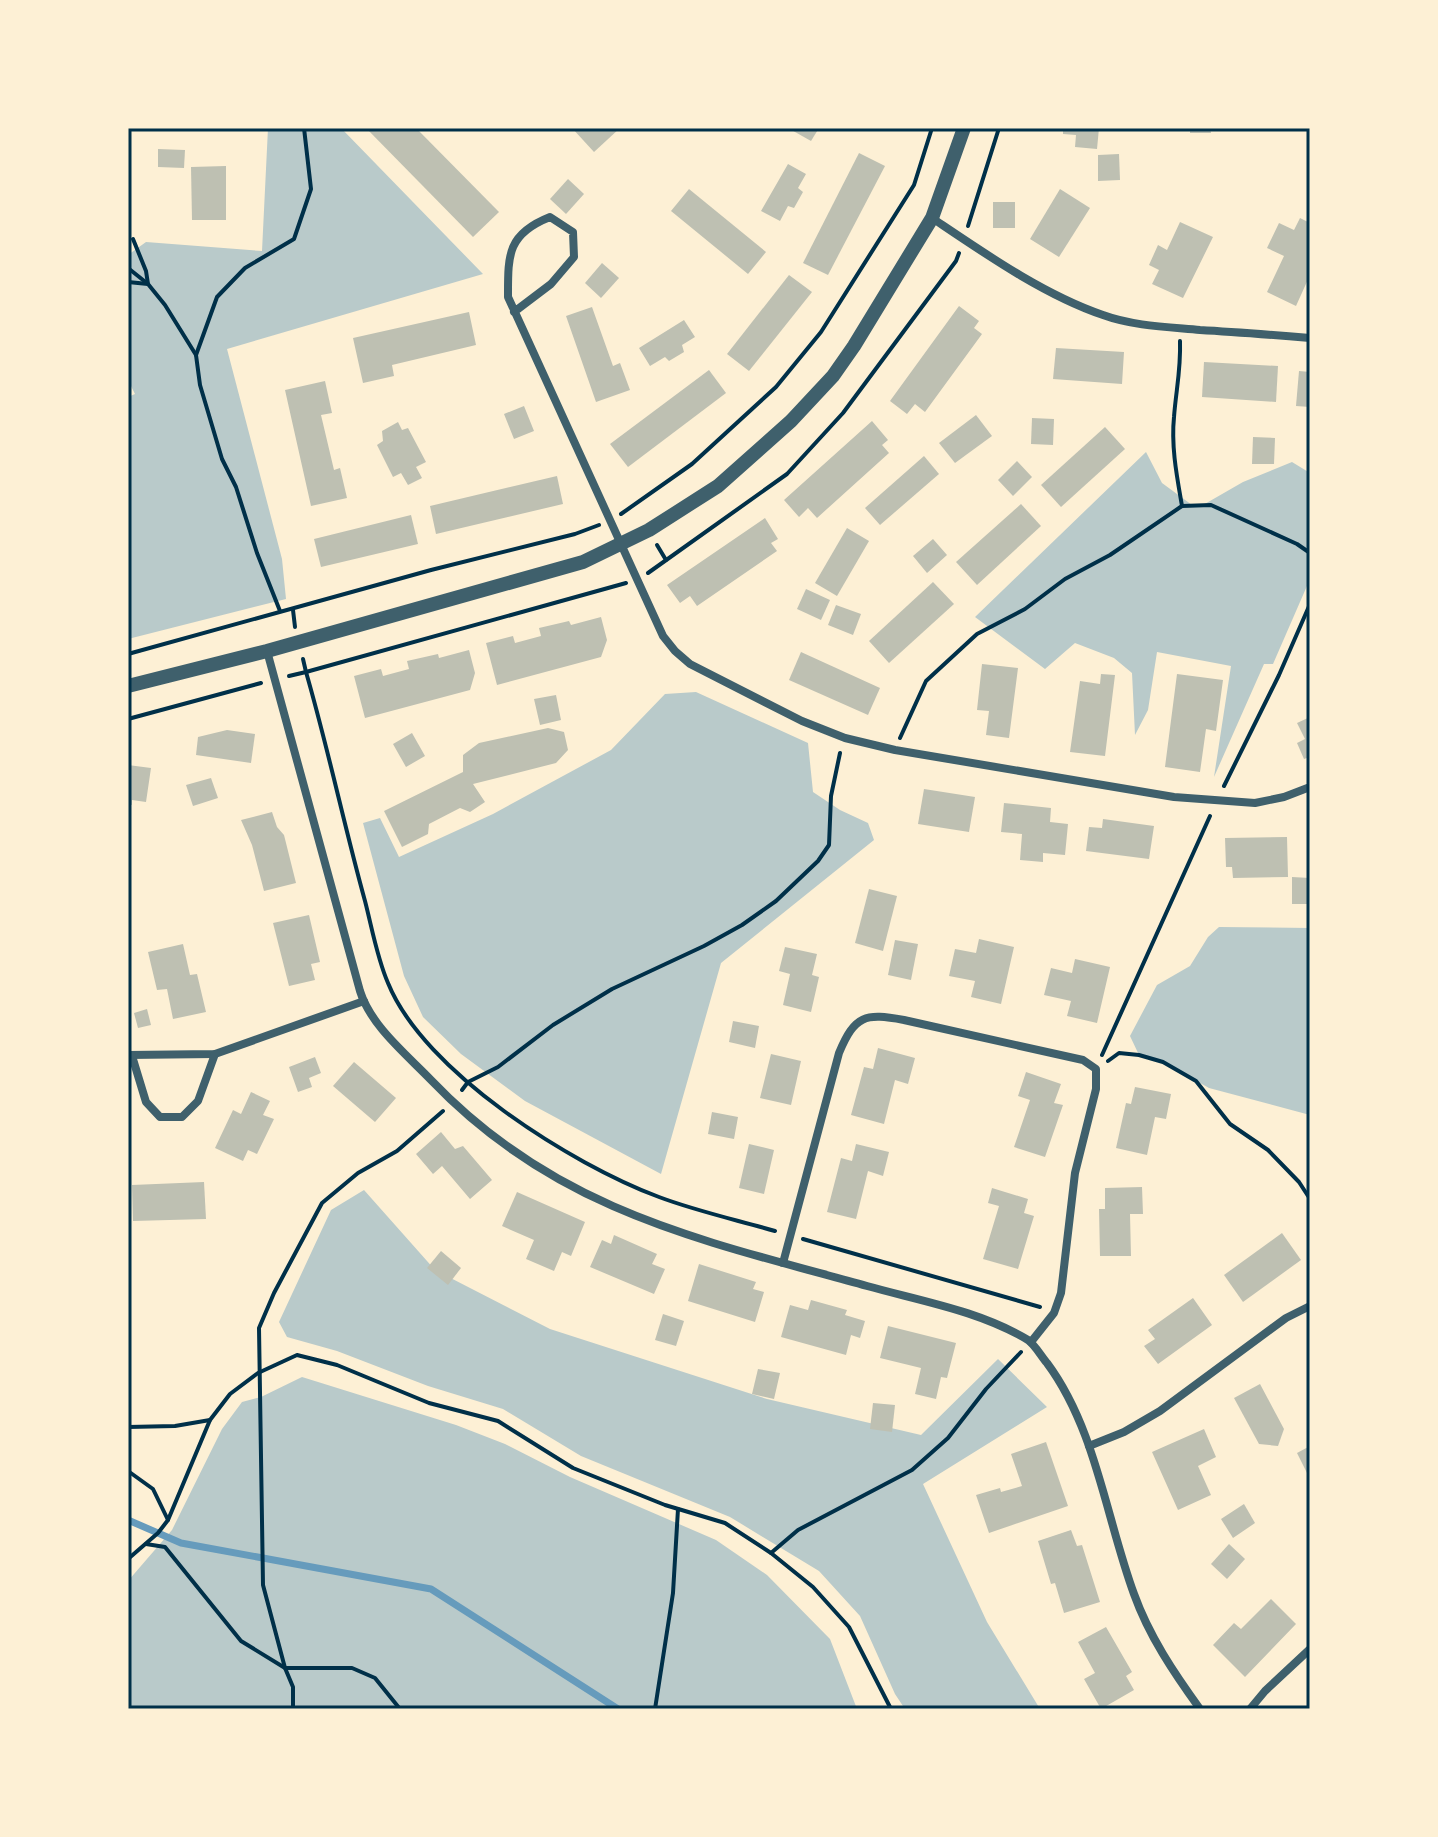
<svg xmlns="http://www.w3.org/2000/svg" width="1438" height="1837" font-family="Lora,serif">
<style>
.green{fill:#b9caca}
.lines{fill:none;stroke-linecap:round;stroke-linejoin:round}
.stream{stroke:#669bbc;stroke-width:7}
.building{fill:#bec0b2}
.path{stroke:#003049;stroke-width:4}
.minor{stroke:#3f606c;stroke-width:8}
.tertiary{stroke:#3f606c;stroke-width:14}
.neatline{fill:none;stroke:#003049;stroke-width:3}
</style>
<rect width="100%" height="100%" fill="#fdf0d5"/>
<!-- green -->
<g class="green">
<path d="M268,128H341L483,274L227,349L282,559L286,599L128,639V397L135,394L128,380V255L146,242L262,251Z"/>
<path d="M1146,452L1162,483L1192,505H1203L1243,482L1292,462L1310,473V559L1307,565L1310,579L1273,664H1264L1214,777L1231,666L1157,652L1148,710L1135,735L1132,673L1114,658L1075,643L1045,669L975,617Z"/>
<path d="M696,692L808,743L813,792L840,810L868,823L874,840L721,963L661,1174L525,1101L461,1054L423,1017L404,976L363,823L380,818L399,857L493,814L611,750L665,694Z"/>
<path d="M1219,927L1310,928V1115L1209,1088L1163,1062L1139,1055L1130,1036L1157,985L1190,966L1208,937Z"/>
<path d="M364,1190L435,1270L550,1329L767,1399L921,1435L998,1359L1047,1407L923,1484L987,1622L1040,1709H905L895,1694L860,1616L819,1571L730,1517L581,1456L503,1409L428,1386L337,1351L287,1337L279,1322L331,1210Z"/>
<path d="M302,1377L456,1425L505,1444L570,1477L716,1540L767,1575L830,1639L857,1709H128V1581L172,1530L222,1429L242,1402L261,1397Z"/>
</g>
<g class="lines">
<!-- stream -->
<path class="stream" d="M128,1520L181,1543L431,1589L618,1709"/>
</g>
<!-- building -->
<g class="building">
<path d="M366,128H416L499,212L473,237Z"/>
<path d="M572,128H620L594,152Z"/>
<path d="M788,128H819L811,141Z"/>
<path d="M1063,128H1099L1097,149L1075,147L1076,135L1063,134Z"/>
<path d="M1190,128H1210L1211,133H1190Z"/>
<path d="M158,149L185,150L184,168L158,167Z"/>
<path d="M859,153L885,166L828,275L803,263Z"/>
<path d="M1119,154L1120,180L1098,181V155Z"/>
<path d="M788,164L806,174L798,188L803,192L794,208L788,206L780,221L761,211Z"/>
<path d="M226,166V220H192L191,167Z"/>
<path d="M568,179L584,194L566,214L550,199Z"/>
<path d="M689,189L766,252L748,274L671,211Z"/>
<path d="M1060,189L1090,208L1059,257L1030,239Z"/>
<rect x="993" y="202" width="22" height="26"/>
<path d="M1300,218L1310,223V275L1296,306L1267,292L1284,256L1267,248L1279,223L1294,230Z"/>
<path d="M1180,222L1213,237L1183,298L1152,284L1159,270L1149,265L1158,245L1167,250Z"/>
<path d="M602,263L619,278L601,298L585,283Z"/>
<path d="M789,275L812,292L749,371L727,354Z"/>
<path d="M959,306L979,321L974,328L982,334L925,412L915,404L907,414L890,401Z"/>
<path d="M592,307L613,366L620,363L630,390L596,402L566,316Z"/>
<path d="M469,312L476,345L392,365L394,376L363,383L353,338Z"/>
<path d="M684,320L695,337L682,345L684,352L669,361L665,357L650,366L639,348Z"/>
<path d="M1056,348L1124,352L1122,384L1053,379Z"/>
<path d="M1204,362L1278,366L1276,402L1202,397Z"/>
<path d="M709,370L726,393L628,467L610,444Z"/>
<path d="M1299,371L1310,372V407L1296,406Z"/>
<path d="M325,381L332,413L321,415L334,470L340,468L347,498L311,506L285,390Z"/>
<path d="M524,406L534,431L514,439L504,414Z"/>
<path d="M976,415L992,436L955,463L939,443Z"/>
<path d="M1032,418L1054,419L1053,445L1031,444Z"/>
<path d="M872,421L888,440L882,445L889,453L817,518L808,508L799,517L784,500Z"/>
<path d="M398,422L402,430L408,428L426,462L416,467L422,478L408,485L401,473L393,477L377,445L383,441L382,431Z"/>
<path d="M1105,427L1125,449L1061,507L1041,485Z"/>
<path d="M1253,437L1275,438L1274,464H1252Z"/>
<path d="M924,456L939,474L880,525L865,508Z"/>
<path d="M1017,461L1032,477L1013,496L998,480Z"/>
<path d="M557,476L563,504L436,534L430,506Z"/>
<path d="M1021,504L1041,526L977,585L956,562Z"/>
<path d="M411,515L418,544L321,567L314,539Z"/>
<path d="M765,518L778,539L771,543L777,551L697,606L690,596L680,603L667,585Z"/>
<path d="M847,528L869,541L837,596L815,583Z"/>
<path d="M933,539L947,555L927,573L913,556Z"/>
<path d="M933,582L954,604L889,663L869,641Z"/>
<path d="M806,589L830,600L821,620L797,609Z"/>
<path d="M836,605L861,614L853,635L828,625Z"/>
<path d="M601,617L607,640L601,657L497,685L486,643L513,636L515,643L541,636L539,628L569,621L571,625Z"/>
<path d="M469,650L475,673L470,690L365,718L354,676L381,669L383,676L409,669L407,661L438,654L439,658Z"/>
<path d="M801,652L880,688L868,715L789,680Z"/>
<path d="M982,664L1018,668L1009,738L986,735L989,711L977,710Z"/>
<path d="M1101,674L1115,675L1105,756L1070,752L1080,681L1100,684Z"/>
<path d="M1177,674L1223,680L1216,731L1206,729L1200,772L1165,767Z"/>
<path d="M556,695L561,720L540,725L534,699Z"/>
<path d="M1310,717V757L1304,759L1297,743L1305,739L1297,723Z"/>
<path d="M548,728L564,732L568,750L556,763L473,784L485,802L470,812L460,808L429,824L428,834L402,847L384,811L463,772V755L479,743Z"/>
<path d="M227,730L255,734L251,763L196,755L198,737Z"/>
<path d="M412,733L425,756L406,767L393,744Z"/>
<path d="M128,765L151,768L146,802L132,800V805L128,804Z"/>
<path d="M211,778L218,798L193,806L186,785Z"/>
<path d="M924,789L975,797L969,832L918,824Z"/>
<path d="M1004,803L1051,808L1050,822L1068,824L1065,855L1043,853V862L1020,860L1022,834L1001,832Z"/>
<path d="M272,812L277,827L284,835L296,883L264,891L252,845L241,820Z"/>
<path d="M1103,819L1154,826L1149,859L1086,851L1089,827L1102,828Z"/>
<path d="M1287,837L1288,877L1233,878L1232,867H1226L1225,838Z"/>
<path d="M1292,877L1310,878V904H1292Z"/>
<path d="M869,889L897,896L883,951L855,943Z"/>
<path d="M309,915L320,962L311,964L315,980L289,986L273,923Z"/>
<path d="M979,939L1014,947L1001,1004L971,997L975,981L949,976L955,949L976,953Z"/>
<path d="M895,940L918,944L911,980L888,975Z"/>
<path d="M183,944L190,975L197,974L206,1012L173,1019L167,989L157,990L148,952Z"/>
<path d="M785,947L817,954L812,975L819,977L811,1012L783,1005L790,974L779,971Z"/>
<path d="M1075,959L1110,967L1097,1023L1067,1016L1071,1001L1044,995L1051,968L1072,973Z"/>
<path d="M147,1009L151,1025L138,1028L134,1013Z"/>
<path d="M733,1021L759,1026L755,1048L729,1042Z"/>
<path d="M878,1048L915,1058L908,1084L895,1080L884,1124L851,1115L864,1067L873,1069Z"/>
<path d="M771,1054L801,1061L791,1105L760,1098Z"/>
<path d="M315,1057L321,1073L309,1078L312,1087L298,1092L289,1067Z"/>
<path d="M354,1062L396,1098L375,1122L333,1086Z"/>
<path d="M1026,1072L1061,1084L1054,1103L1063,1105L1045,1157L1014,1147L1030,1100L1018,1096Z"/>
<path d="M1135,1087L1171,1094L1166,1119L1155,1117L1147,1155L1116,1148L1126,1103L1131,1104Z"/>
<path d="M251,1092L270,1101L263,1115L274,1119L257,1154L248,1150L243,1161L215,1148L233,1110L241,1114Z"/>
<path d="M712,1112L738,1117L734,1139L708,1134Z"/>
<path d="M441,1132L455,1149L463,1146L492,1180L470,1199L442,1166L433,1174L416,1154Z"/>
<path d="M749,1144L774,1150L764,1194L739,1188Z"/>
<path d="M856,1144L889,1152L883,1176L868,1171L856,1219L827,1212L841,1158L852,1161Z"/>
<path d="M204,1182L206,1219L133,1221L132,1185Z"/>
<path d="M1142,1187L1143,1214H1130L1131,1256H1100L1099,1209H1105V1188Z"/>
<path d="M992,1188L1028,1199L1024,1213L1034,1216L1018,1269L983,1259L999,1206L988,1203Z"/>
<path d="M517,1192L585,1222L571,1256L562,1252L554,1271L526,1259L534,1240L502,1226Z"/>
<path d="M1282,1233L1301,1260L1243,1302L1224,1275Z"/>
<path d="M614,1235L657,1254L652,1264L665,1269L654,1294L590,1267L602,1240L611,1244Z"/>
<path d="M441,1251L461,1268L448,1285L427,1268Z"/>
<path d="M699,1264L756,1282L753,1289L764,1292L755,1322L688,1301Z"/>
<path d="M1193,1298L1212,1325L1158,1364L1144,1346L1155,1339L1148,1330Z"/>
<path d="M811,1300L847,1310L845,1315L865,1321L860,1338L851,1335L846,1355L781,1337L790,1305L808,1310Z"/>
<path d="M663,1314L684,1321L676,1346L655,1340Z"/>
<path d="M888,1326L956,1343L947,1378L941,1377L936,1399L915,1394L921,1368L880,1358Z"/>
<path d="M758,1369L780,1373L774,1399L752,1394Z"/>
<path d="M1260,1384L1284,1429L1278,1446L1259,1444L1234,1398Z"/>
<path d="M873,1403L895,1405L892,1432L870,1429Z"/>
<path d="M1204,1429L1216,1457L1198,1466L1211,1495L1178,1510L1152,1452Z"/>
<path d="M1046,1442L1068,1506L989,1533L976,1495L1000,1488L1001,1492L1022,1486L1011,1454Z"/>
<path d="M1310,1446V1471L1307,1473L1297,1453Z"/>
<path d="M1244,1504L1255,1523L1233,1538L1221,1519Z"/>
<path d="M1071,1530L1077,1546L1082,1545L1100,1602L1064,1613L1055,1583L1051,1584L1038,1541Z"/>
<path d="M1229,1544L1245,1559L1227,1579L1211,1564Z"/>
<path d="M1271,1599L1296,1624L1245,1677L1213,1645L1234,1623L1241,1629Z"/>
<path d="M1106,1627L1132,1672L1126,1676L1134,1690L1101,1709L1084,1679L1095,1673L1078,1642Z"/>
</g>
<g class="lines">
<!-- path -->
<g class="path">
<path d="M968,226L999,128"/>
<path d="M128,268L148,284L165,305L196,355L200,385L222,459L236,487L257,553L280,611"/>
<path d="M128,282L148,284L146,271L133,239"/>
<path d="M1180,341C1181,370 1176,390 1174,417C1171,447 1177,477 1182,506"/>
<path d="M196,355L217,297L245,268L294,239L311,189L304,128"/>
<path d="M621,514L692,464L776,387L821,332L914,185L932,128"/>
<path d="M657,545L666,560"/>
<path d="M648,573L787,474L843,413L956,261L959,253"/>
<path d="M626,583L306,672C328,748 344,825 365,901C372,928 377,958 388,983C424,1072 571,1164 659,1197C696,1211 737,1220 775,1231"/>
<path d="M293,610L295,627"/>
<path d="M128,654L431,570L575,534L599,525"/>
<path d="M289,676L306,672L303,659"/>
<path d="M128,719L261,683"/>
<path d="M900,738L926,681L977,634L1025,609L1065,579L1110,555L1182,506L1211,505L1297,544L1310,553"/>
<path d="M1224,786L1279,675L1310,604"/>
<path d="M1102,1055L1210,816"/>
<path d="M1108,1061L1119,1053L1139,1055L1163,1062L1196,1081L1230,1124L1268,1150L1299,1182L1310,1199"/>
<path d="M462,1090L468,1082L498,1067L553,1025L612,989L704,946L742,925L776,901L818,861L829,845L831,796L840,753"/>
<path d="M803,1239L1040,1307"/>
<path d="M128,1427L175,1426L210,1420"/>
<path d="M128,1471L153,1489L168,1520"/>
<path d="M146,1544L165,1547L241,1641L285,1668H352L375,1678L400,1709"/>
<path d="M771,1553L798,1530L912,1470L948,1438L986,1389L1021,1352"/>
<path d="M128,1559L158,1533L168,1520L210,1420L230,1394L258,1373L297,1355L337,1365L429,1403L498,1421L573,1468L665,1505L725,1523L771,1553L813,1587L849,1627L891,1709"/>
<path d="M293,1709V1687L285,1668L263,1585L259,1328L274,1293L322,1203L358,1173L397,1151L443,1111"/>
<path d="M655,1709L673,1593L678,1509"/>
</g>
<!-- minor -->
<g class="minor">
<path d="M932,218C984,253 1044,295 1103,315C1133,326 1168,327 1200,330C1236,332 1273,335 1310,338"/>
<path d="M514,312L551,284L574,257L573,232L550,217C507,234 508,255 508,297L663,636L675,651L690,664L802,721L845,738L895,750L1174,797L1255,803L1284,797L1310,787"/>
<path d="M267,651L360,991C371,1026 406,1054 431,1080C556,1211 701,1240 867,1286C921,1301 980,1311 1028,1340C1035,1345 1041,1356 1047,1363C1096,1429 1106,1518 1134,1594C1149,1636 1174,1673 1200,1709"/>
<path d="M128,1055L215,1054L364,1001"/>
<path d="M132,1056L146,1102L160,1117H182L198,1101L215,1054"/>
<path d="M783,1263L839,1053C855,1015 865,1013 904,1020L1083,1060L1096,1069V1089L1075,1173L1061,1293L1054,1313L1031,1342"/>
<path d="M1089,1446L1124,1432L1160,1411L1286,1318L1310,1306"/>
<path d="M1250,1709L1265,1691L1310,1649"/>
</g>
<!-- tertiary -->
<path class="tertiary" d="M128,686L267,651L583,562L649,530L718,486L791,421L833,376L854,346L932,218L964,128"/>
</g>
<!-- border -->
<rect width="1438" height="1837" fill="none" stroke="#fdf0d5" stroke-width="260"/>
<rect x="130" y="130" width="1178" height="1577" class="neatline"/>
</svg>
